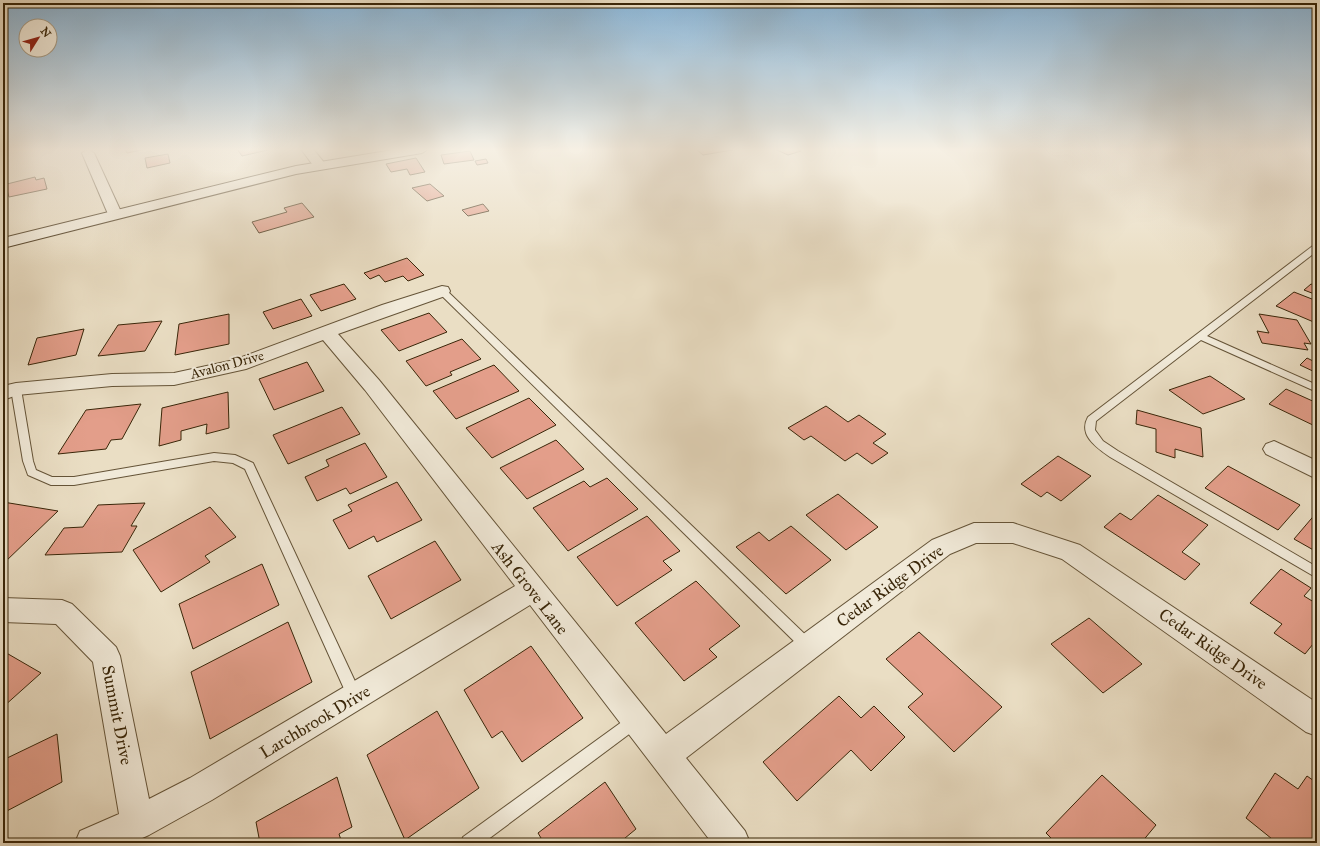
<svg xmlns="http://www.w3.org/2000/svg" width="1320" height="846" font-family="'IM FELL Great Primer',serif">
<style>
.building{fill:#e39e8a;stroke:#392609}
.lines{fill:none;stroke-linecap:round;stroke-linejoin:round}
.lane-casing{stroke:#655438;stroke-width:2}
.street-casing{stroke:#655438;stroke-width:2}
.secondary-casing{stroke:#392609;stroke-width:2}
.lane{fill:#f1ead9;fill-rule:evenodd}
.street{fill:#f1ead9;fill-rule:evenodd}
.secondary{fill:#f1ead9;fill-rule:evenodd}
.labels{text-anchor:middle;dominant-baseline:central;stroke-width:4;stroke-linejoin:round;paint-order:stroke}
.street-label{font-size:14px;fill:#392609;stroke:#f1ead9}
.near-street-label{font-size:17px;fill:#392609;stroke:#f1ead9}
</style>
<rect width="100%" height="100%" fill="#eadec4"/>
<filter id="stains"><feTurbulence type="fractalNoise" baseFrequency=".005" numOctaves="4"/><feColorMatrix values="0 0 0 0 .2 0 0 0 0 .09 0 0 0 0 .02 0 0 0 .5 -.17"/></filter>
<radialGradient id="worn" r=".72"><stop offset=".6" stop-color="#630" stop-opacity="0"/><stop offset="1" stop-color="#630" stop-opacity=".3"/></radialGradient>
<!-- building -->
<g class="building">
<path d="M125,149H146L127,153Z"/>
<path d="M237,149H272L242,156Z"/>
<path d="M696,149H738L703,155Z"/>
<path d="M780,149H796L801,151L788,155L777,150Z"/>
<path d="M470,151L474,160L444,164L441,155Z"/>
<path d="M168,154L170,163L147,168L145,158Z"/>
<path d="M416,158L425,172L410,175L407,169L391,172L386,164Z"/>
<path d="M486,159L488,163L477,165L475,161Z"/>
<path d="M35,177L36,180L44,178L47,189L9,197L7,190L3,191V185Z"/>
<path d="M430,184L444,196L427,201L412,188Z"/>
<path d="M302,203L314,217L259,233L252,222L287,212L284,208Z"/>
<path d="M483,204L489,211L468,216L462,210Z"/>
<path d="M407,258L424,275L408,281L403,276L385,282L379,275L370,279L364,273Z"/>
<path d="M344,284L356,299L321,311L310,295Z"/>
<path d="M1311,284L1317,286V295L1304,290Z"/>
<path d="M1294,292L1317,301L1316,323L1276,306Z"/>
<path d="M301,299L312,316L273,329L263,312Z"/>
<path d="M429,313L447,332L399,351L381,330Z"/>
<path d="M229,314V344L175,355L179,324Z"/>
<path d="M1259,314L1297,320L1311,344L1304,343L1308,350L1262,343L1257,331L1269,333Z"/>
<path d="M162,321L145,351L98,356L118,325Z"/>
<path d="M84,329L76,355L28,365L37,338Z"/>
<path d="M462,339L481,359L450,372L452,375L426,386L406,361Z"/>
<path d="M1307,358L1317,363V373L1300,365Z"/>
<path d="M307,362L324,391L274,410L259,379Z"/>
<path d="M494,365L519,391L456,419L433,391Z"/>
<path d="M1210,376L1245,399L1203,414L1169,390Z"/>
<path d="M1286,389L1317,403V427L1269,404Z"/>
<path d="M228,392L229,428L206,434L207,424L181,431V440L159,446L162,408Z"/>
<path d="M529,398L556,425L492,458L466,428Z"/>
<path d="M141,404L122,439L111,440L106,449L58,454L86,410Z"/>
<path d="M826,406L848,422L859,415L886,434L873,443L888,453L872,464L857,453L845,461L811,436L804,440L788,428Z"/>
<path d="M342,407L360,434L288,464L273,435Z"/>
<path d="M1137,410L1201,428L1203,457L1175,449V458L1156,452V429L1136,424Z"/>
<path d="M556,440L584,469L527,499L500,468Z"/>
<path d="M365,443L387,477L350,494L346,488L317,501L305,477L329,466L326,460Z"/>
<path d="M1058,456L1091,476L1061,501L1047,492L1041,497L1021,484Z"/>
<path d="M1228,466L1300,505L1278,530L1205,488Z"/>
<path d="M607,478L638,509L568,551L533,508L584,481L590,487Z"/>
<path d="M397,482L422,520L377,542L374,536L349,549L333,520L352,511L348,505Z"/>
<path d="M838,494L878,527L846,550L806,515Z"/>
<path d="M1158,495L1208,525L1182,552L1200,564L1185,580L1104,527L1120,513L1131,520Z"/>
<path d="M3,502L58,511L5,562H3Z"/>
<path d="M145,503L131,526H137L122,552L45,555L64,528L83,527L98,505Z"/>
<path d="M210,507L236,537L205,556L210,562L161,592L133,550Z"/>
<path d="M1317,512V552L1294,539Z"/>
<path d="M647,516L680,551L663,561L672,570L617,606L577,557Z"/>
<path d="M791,526L831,560L786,594L736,547L759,532L769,541Z"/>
<path d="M435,541L461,580L391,619L368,576Z"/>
<path d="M262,564L279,605L193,649L179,604Z"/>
<path d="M1281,569L1311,588L1304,596L1317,604V639L1305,654L1274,633L1282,624L1250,603Z"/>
<path d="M696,581L740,626L709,649L717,657L684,681L635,623Z"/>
<path d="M1089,618L1142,664L1103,693L1051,644Z"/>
<path d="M288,622L312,682L210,739L191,672Z"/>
<path d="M919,632L1002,707L954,752L908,707L923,694L886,659Z"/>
<path d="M531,646L583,718L522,762L502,731L492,738L464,690Z"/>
<path d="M3,651L41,673L3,707Z"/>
<path d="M839,696L861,718L874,706L905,737L871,771L851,750L797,801L763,762Z"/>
<path d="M437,711L479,788L405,840L367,755Z"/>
<path d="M57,734L62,782L3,813V760Z"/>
<path d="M1275,773L1298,789L1307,776L1317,783V843H1277L1246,818Z"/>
<path d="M1102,775L1156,825L1141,843H1056L1046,833Z"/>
<path d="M337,777L352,827L339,834L342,843H260L256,822Z"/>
<path d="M605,782L636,829L619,843H544L538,833Z"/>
</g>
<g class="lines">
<defs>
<g id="lane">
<path d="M1314,245H1317V251L1207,336L1317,385V392L1201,340L1096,421L1095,430L1103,441L1118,451L1317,567V578L1110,457C1096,447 1078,435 1088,417Z"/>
<path d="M439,289H445L813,642L815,646L813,650L808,652L803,650L439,293Z"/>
<path d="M16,386L21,389L33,461L36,470L52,477H74L214,453L235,455L253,463L360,692L362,697L360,702L355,704L350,702L245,469L233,463L214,461L74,485H51L28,475L23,461L11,389Z"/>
<path d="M635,714L640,716L642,721L640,726L483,843H461L463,837L630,716Z"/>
</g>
<g id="street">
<path d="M88,149L94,153L122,214L120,217H110L108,214L82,153Z"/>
<path d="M301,149H313L326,165L325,168H315Z"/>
<path d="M442,286L448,287L450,291L448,295L338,334L379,380L666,734L932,540L974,523H1013L1080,545L1317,703V736L1306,732L1062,559L1013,543H976L950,554L686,758L745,831L750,843H712L530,605L212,800L149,835L131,843H75L80,831L119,814L93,662L56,624L3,622V598L62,600L72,604L116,647L120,656L149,799L190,778L515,586L365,390L323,340L246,369L174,385L112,386L17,395L3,400V386L16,383L112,374L174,373L234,360L382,305Z"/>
<path d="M1274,441L1317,461V479L1266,454L1263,449L1266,444Z"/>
</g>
<path id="secondary" d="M399,149H428L422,153L296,174L3,248V238L296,166Z"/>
</defs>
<!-- lane casing -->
<use href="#lane" class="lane-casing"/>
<!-- street casing -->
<use href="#street" class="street-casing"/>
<!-- secondary casing -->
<use href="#secondary" class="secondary-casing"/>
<!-- lane -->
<use href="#lane" class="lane"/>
<!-- street -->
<use href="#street" class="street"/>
<!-- secondary -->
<use href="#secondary" class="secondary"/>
</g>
<!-- sky -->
<linearGradient id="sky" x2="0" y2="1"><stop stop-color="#8ab6d8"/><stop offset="0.56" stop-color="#f6f0e4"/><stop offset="1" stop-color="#f6f0e4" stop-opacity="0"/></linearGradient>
<rect width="1320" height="267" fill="url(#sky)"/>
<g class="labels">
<!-- street labels -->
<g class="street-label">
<text transform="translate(227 365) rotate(-15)">Avalon Drive</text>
</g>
<!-- near-street labels -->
<g class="near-street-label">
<text transform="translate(890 586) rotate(-36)">Cedar Ridge Drive</text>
<text transform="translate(530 588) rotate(52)">Ash Grove Lane</text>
<text transform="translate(1213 649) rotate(35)">Cedar Ridge Drive</text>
<text transform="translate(117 715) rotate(79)">Summit Drive</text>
<text transform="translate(315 722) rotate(-31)">Larchbrook Drive</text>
</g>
</g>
<!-- margin -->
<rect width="1320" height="846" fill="none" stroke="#eadec4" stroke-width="16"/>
<rect x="4" y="4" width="1312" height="838" fill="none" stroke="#392609" stroke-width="2"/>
<rect x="8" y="8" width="1304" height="830" fill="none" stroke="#392609"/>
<!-- north arrow -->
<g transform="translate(38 38) rotate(53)"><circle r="19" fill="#f1ead9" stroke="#a79c86"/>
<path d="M0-3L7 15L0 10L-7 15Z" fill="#8f2418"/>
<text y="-6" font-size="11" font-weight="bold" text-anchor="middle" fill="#392609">N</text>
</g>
<rect width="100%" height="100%" filter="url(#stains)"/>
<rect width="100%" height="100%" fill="url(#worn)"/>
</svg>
